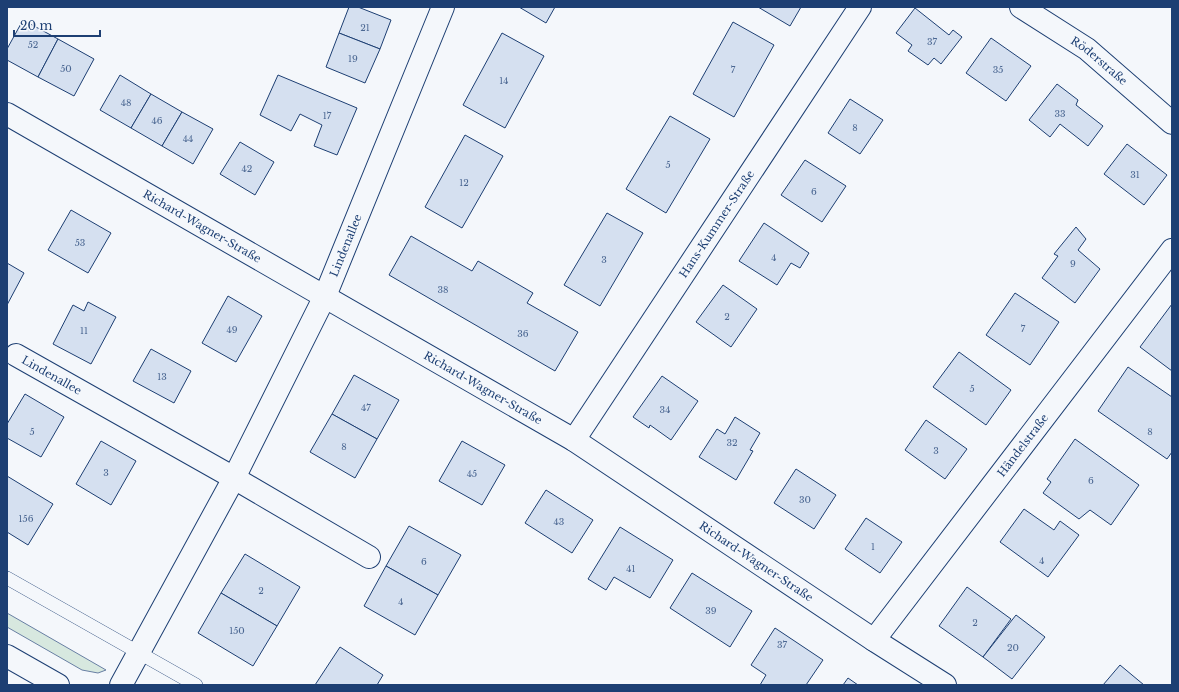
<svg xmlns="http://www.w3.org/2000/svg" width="1179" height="692" font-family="'Libre Baskerville',serif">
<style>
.green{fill:#d7e8df;stroke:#687fa3}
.building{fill:#d5e0f0;stroke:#1d3f73}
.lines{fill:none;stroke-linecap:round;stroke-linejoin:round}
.service-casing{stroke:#1d3f73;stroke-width:14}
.minor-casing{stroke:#1d3f73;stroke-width:24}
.tertiary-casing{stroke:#1d3f73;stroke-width:24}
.service{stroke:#f4f7fb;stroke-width:13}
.minor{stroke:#f4f7fb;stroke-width:22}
.tertiary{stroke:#f4f7fb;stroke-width:22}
.labels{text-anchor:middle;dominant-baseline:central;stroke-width:3;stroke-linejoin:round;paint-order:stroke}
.number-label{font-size:9px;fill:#4b6792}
.street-label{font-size:11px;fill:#1d3f73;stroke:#f4f7fb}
</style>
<rect width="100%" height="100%" fill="#f4f7fb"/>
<!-- green -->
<path class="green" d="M7,613L106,670L98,673L82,670L7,627Z"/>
<!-- building -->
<g class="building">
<path d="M349,7H358L391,20L380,49L339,33Z"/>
<path d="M519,7H555L546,23Z"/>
<path d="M758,7H801L790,26Z"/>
<path d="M915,8L949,35L953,30L962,37L941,64L934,58L928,65L908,51L912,45L896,33Z"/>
<path d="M23,20L58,39L38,77L7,60V49Z"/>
<path d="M733,22L774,45L734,117L693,94Z"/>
<path d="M339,33L380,49L365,83L326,67Z"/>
<path d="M502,33L544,56L505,128L463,105Z"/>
<path d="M991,38L1031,66L1006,101L966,73Z"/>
<path d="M58,39L94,59L74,96L38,77Z"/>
<path d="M120,75L151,94L131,128L100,110Z"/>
<path d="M278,75L357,108L337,155L314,146L322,125L300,114L291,131L260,115Z"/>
<path d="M1057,84L1078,100L1076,105L1103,126L1088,146L1060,124L1050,137L1029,120Z"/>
<path d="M151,94L182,112L162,146L131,128Z"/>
<path d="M850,99L883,120L860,154L828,133Z"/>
<path d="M182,112L213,129L193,164L162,146Z"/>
<path d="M670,116L710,139L666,213L626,189Z"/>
<path d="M465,135L503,156L462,228L425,207Z"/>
<path d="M240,142L274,162L255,195L220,174Z"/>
<path d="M1127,144L1167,175L1144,205L1104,174Z"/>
<path d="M805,160L846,186L822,222L781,195Z"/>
<path d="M71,210L111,233L88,273L48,250Z"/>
<path d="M607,213L643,233L600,306L564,285Z"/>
<path d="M764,223L809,253L800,268L791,263L777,285L739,261Z"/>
<path d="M1076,227L1086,239L1078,250L1100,269L1075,303L1042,278L1058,256L1054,254Z"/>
<path d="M411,236L472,271L478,261L533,293L527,303L578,332L555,371L389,275Z"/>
<path d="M7,263L24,273L7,305Z"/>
<path d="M723,285L757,309L731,347L696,322Z"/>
<path d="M1015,293L1059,322L1030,365L986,335Z"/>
<path d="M228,296L262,316L236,362L202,343Z"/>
<path d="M88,302L116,317L91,364L53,344L73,305L84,311Z"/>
<path d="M1172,304V371L1140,347Z"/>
<path d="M151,349L191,371L174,403L133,381Z"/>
<path d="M959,352L1011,390L986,425L933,387Z"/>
<path d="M1128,367L1172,397V452L1167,459L1098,411Z"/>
<path d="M354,375L399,400L377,439L332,414Z"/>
<path d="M662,376L698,401L671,440L650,425L649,428L633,417Z"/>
<path d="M25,394L64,417L41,457L7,438V424Z"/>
<path d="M332,414L377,439L355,478L310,452Z"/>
<path d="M735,417L760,433L750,450L753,451L736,480L699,457L717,429L725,434Z"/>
<path d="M926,420L967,449L945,479L905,450Z"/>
<path d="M1075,439L1139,485L1111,525L1090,510L1079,519L1043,493L1051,482L1047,479Z"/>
<path d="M101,441L136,461L111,505L76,484Z"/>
<path d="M462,441L505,465L482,505L439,481Z"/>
<path d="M796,469L836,495L814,529L774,503Z"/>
<path d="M7,476L53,504L28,545L7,532Z"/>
<path d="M546,490L593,520L572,553L525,523Z"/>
<path d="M1024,509L1054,530L1060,521L1079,535L1048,577L1000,542Z"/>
<path d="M866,518L902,542L880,573L845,549Z"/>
<path d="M409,526L461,555L438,595L386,566Z"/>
<path d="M620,527L673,560L650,598L614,577L606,590L588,579Z"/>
<path d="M245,554L300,587L277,626L221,593Z"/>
<path d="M386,566L438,595L415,635L364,606Z"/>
<path d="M692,573L752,611L730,647L670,608Z"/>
<path d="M967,587L1011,619L983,657L939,626Z"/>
<path d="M221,593L277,626L253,666L198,633Z"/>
<path d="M1016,615L1045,637L1012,679L983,657Z"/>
<path d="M775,628L823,660L806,685H760L766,675L751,665Z"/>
<path d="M340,647L383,675L377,685H315Z"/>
<path d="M1120,665L1144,685H1103Z"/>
<path d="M848,678L858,685H843Z"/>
</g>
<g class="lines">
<defs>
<path id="service" d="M7,578L196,685"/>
<g id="minor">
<path id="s1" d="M1021,7L1087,49L1172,123"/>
<path id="s2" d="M7,114L574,440L874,640L945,685"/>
<path id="s3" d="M16,355L234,478L369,557"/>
<path id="s4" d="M574,440L860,7"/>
<path id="s5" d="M874,640L1172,250"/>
<path id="s6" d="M121,685L234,478L325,296L443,7"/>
</g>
<path id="tertiary" d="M7,656L58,685"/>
</defs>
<!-- service casing -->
<use href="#service" class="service-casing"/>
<!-- minor casing -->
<use href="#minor" class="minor-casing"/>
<!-- tertiary casing -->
<use href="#tertiary" class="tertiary-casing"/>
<!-- service -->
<use href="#service" class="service"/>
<!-- minor -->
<use href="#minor" class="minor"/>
<!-- tertiary -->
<use href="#tertiary" class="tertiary"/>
</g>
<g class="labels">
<!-- number labels -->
<g class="number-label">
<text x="365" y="27">21</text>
<text x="932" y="41">37</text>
<text x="33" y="44">52</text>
<text x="353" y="58">19</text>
<text x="66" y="68">50</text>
<text x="733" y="69">7</text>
<text x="998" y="69">35</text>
<text x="504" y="80">14</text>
<text x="126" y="102">48</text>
<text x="1060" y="113">33</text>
<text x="327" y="115">17</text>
<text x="157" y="120">46</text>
<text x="855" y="127">8</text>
<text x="188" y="138">44</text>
<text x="668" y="164">5</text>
<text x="247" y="168">42</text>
<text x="1135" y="174">31</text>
<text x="464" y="182">12</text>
<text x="814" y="191">6</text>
<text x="80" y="242">53</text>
<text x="774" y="257">4</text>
<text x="604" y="259">3</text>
<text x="1073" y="263">9</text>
<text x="443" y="289">38</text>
<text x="727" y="316">2</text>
<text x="1023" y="328">7</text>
<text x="232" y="329">49</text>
<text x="84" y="330">11</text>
<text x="523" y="333">36</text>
<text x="162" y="376">13</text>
<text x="972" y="388">5</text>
<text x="366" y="407">47</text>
<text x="665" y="409">34</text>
<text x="32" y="431">5</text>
<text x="1150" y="431">8</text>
<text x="732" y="442">32</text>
<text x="344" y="446">8</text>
<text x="936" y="450">3</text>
<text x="106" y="472">3</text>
<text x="472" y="473">45</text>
<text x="1091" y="480">6</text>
<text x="805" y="499">30</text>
<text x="26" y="518">156</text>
<text x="559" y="521">43</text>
<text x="873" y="546">1</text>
<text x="1042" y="560">4</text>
<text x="424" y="561">6</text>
<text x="631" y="568">41</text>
<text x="261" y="590">2</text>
<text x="401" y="601">4</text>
<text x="711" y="610">39</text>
<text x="975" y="622">2</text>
<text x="237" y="630">150</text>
<text x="782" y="644">37</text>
<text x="1013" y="647">20</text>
</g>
<!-- street labels -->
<g class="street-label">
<text stroke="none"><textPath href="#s1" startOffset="95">Röderstraße</textPath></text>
<text stroke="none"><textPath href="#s4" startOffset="259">Hans-Kummer-Straße</textPath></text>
<text stroke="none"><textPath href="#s2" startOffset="225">Richard-Wagner-Straße</textPath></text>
<text stroke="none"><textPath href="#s6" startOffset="494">Lindenallee</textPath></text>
<text stroke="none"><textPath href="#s3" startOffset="41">Lindenallee</textPath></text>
<text stroke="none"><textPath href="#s2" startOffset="549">Richard-Wagner-Straße</textPath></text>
<text stroke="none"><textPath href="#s5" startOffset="245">Händelstraße</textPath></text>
<text stroke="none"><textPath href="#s2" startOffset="873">Richard-Wagner-Straße</textPath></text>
</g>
</g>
<!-- border -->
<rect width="1179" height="692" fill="none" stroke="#1d3f73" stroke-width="16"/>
<!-- scale -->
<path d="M14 30v6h86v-6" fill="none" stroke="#1d3f73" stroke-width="2"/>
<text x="20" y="30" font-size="12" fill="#1d3f73" stroke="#f4f7fb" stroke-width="3" paint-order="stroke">20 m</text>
</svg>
